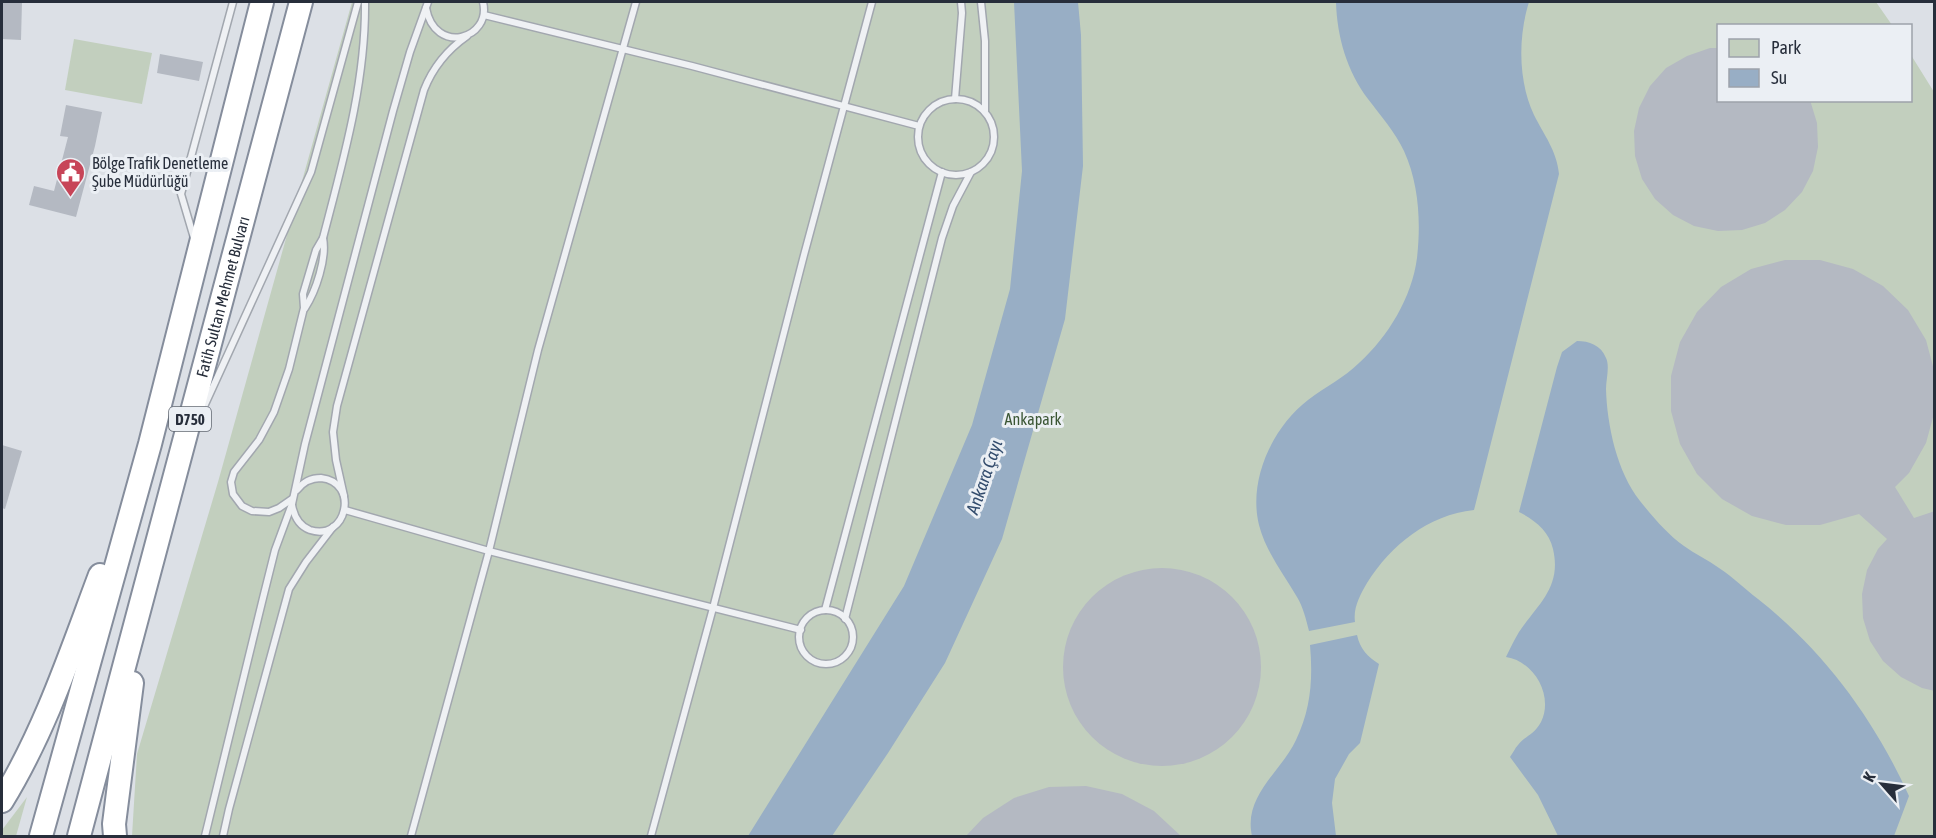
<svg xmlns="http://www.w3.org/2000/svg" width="1936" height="838" font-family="'Asap Condensed',sans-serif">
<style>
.green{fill:#c2cfbe}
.water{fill:#98aec5}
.building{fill:#b4b9c2}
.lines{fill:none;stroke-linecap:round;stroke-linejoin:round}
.lane-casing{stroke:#a2a7af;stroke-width:9}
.highway-casing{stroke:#858d9c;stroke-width:26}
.lane{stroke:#eff1f4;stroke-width:6}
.highway{stroke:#fff;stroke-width:22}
.labels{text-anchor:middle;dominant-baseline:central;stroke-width:6;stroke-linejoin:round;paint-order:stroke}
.shield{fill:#ebeff4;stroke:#626872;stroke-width:1.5}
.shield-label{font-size:15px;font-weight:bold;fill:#272e3b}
.poi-label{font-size:16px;fill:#272e3b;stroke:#ebeff4;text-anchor:start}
.street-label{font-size:16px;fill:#272e3b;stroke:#ebeff4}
.park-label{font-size:16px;fill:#3b5635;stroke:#ebeff4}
.water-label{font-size:18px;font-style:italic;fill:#334c6d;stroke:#ebeff4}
</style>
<rect width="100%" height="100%" fill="#dce0e6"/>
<!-- green -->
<g class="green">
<path d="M352,2H1876L1892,25L1718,26V100H1910L1911,55L1934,92V836H132L137,754L218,482Z"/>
<path d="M74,39L152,53L142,104L65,90Z"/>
<path d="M27,797L16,836H2V830Z"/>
</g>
<!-- water -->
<g class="water">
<path d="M1014,2H1078L1081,35L1083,166L1065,319L1002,539L945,663L888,753L832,836H748L904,586L972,425L1010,289L1022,171Z"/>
<path d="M1336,2H1529C1518,37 1518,81 1534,115C1544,135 1557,151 1559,174L1474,510C1428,515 1391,545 1367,583C1360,595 1353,608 1355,622L1309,631C1306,619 1303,607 1297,597C1283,573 1266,552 1259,525C1248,480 1272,428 1308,400C1325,387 1344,378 1359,363C1388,337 1412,297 1417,258C1421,222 1419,184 1404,151C1395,132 1381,116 1368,99C1347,71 1337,37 1336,2Z"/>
<path d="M1577,341C1589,341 1601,345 1606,358C1610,366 1606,380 1606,389C1607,425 1617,472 1640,501C1653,517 1667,534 1684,546C1695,554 1708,560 1719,568C1733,577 1745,589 1758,599C1825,652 1874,719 1909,796L1894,836H1558L1538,795L1510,757C1513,753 1515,748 1518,745C1525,736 1534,735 1541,722C1554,696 1534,661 1506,657C1510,649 1514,640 1519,632C1538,604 1562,587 1553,549C1549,531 1535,520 1519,512L1557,367L1562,352Z"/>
<path d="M1357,635C1360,649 1368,657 1379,664L1360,743L1349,754L1335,779L1332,803L1336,836H1252C1243,796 1281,772 1296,740C1311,709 1313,679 1310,645Z"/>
</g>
<!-- building -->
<g class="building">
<path d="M2,2H22L21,40L2,39Z"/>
<path d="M1710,48H1719V100H1810L1817,123L1818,147L1813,171L1802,192L1785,210L1765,223L1742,230L1718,231L1694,226L1673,215L1655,199L1642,179L1635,156L1634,131L1639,108L1650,86L1666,68L1687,56Z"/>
<path d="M160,54L203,62L199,81L157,73Z"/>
<path d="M66,105L102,112L95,146L76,217L29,205L34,186L54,191L68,137L60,136Z"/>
<path d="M1785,260H1820L1853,269L1883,286L1908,310L1926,340L1935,374V410L1926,443L1909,473L1895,487L1914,518L1935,511V691L1922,688L1901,677L1883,661L1870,641L1863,618L1862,594L1867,570L1878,549L1887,539L1859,514L1820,525H1786L1752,516L1722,499L1697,474L1680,444L1671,411V376L1680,342L1697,312L1721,287L1751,269Z"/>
<path d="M2,445L22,451L5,509L2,508Z"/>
<circle cx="1162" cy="667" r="99"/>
<path d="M1086,786L1122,794L1154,811L1182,837H965L983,818L1014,798L1049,787Z"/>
</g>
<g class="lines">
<defs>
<g id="lane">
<path d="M981,2L985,41V112"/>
<path d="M426,8C435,56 492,39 483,2"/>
<path d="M484,15L692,66L919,126"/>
<path d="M955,99L962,13L961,2"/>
<circle cx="956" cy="137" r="38"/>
<path d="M194,238L181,194L233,2"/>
<path d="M305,308C316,291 327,258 323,238"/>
<path d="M202,411L311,172L358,2"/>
<path d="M344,496L336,460L333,432L337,406L424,90C433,67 447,50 467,36"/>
<path d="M292,499L279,508L269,512L252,511L242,506L233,494L231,482L234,472L259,440L274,412L289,369L304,308L303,294L316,250L323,238C343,161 366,82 365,2"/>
<path d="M292,505C294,516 299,526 310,530C347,542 360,482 321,478C311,478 303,482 297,490"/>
<path d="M345,510L489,551L801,630"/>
<path d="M825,610L942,172"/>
<circle cx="826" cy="637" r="27"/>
<path d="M845,619L942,238L953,206L971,172"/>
<path d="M205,836L263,598L275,550L292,504L305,444L393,111L410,52L428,2"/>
<path d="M223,836L229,809L289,589L306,562L333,527"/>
<path d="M411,836L489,551L538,350L636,2"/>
<path d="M651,836L713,608L804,255L872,2"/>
</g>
<g id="highway">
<path d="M2,801C45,731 71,652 100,575"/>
<path d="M41,836L150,444L262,2"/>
<path id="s1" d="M79,836L301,2"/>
<path d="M115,836L114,824L132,683"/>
</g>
</defs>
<!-- lane casing -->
<use href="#lane" class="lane-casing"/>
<!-- highway casing -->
<use href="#highway" class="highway-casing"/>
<!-- lane -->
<use href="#lane" class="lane"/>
<!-- highway -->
<use href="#highway" class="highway"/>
</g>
<!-- icons -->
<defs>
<symbol id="civic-pin" viewBox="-11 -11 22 30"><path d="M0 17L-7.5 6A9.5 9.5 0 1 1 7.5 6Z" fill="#c74558" stroke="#ebeff4"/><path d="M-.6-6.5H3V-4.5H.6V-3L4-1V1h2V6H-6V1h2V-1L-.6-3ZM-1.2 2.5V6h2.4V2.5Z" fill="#fff"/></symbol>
</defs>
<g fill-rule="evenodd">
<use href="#civic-pin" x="54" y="156" width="33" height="45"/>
</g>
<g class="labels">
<!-- shield labels -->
<rect class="shield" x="169" y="407" width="42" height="24" rx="4.5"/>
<g class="shield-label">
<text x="190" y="419">D750</text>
</g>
<!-- poi labels -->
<g class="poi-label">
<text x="92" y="163">Bölge Trafik Denetleme<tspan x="92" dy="18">Şube Müdürlüğü</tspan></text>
</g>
<!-- street labels -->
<g class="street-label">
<text stroke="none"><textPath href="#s1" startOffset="558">Fatih Sultan Mehmet Bulvarı</textPath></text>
</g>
<!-- park labels -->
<g class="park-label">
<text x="1033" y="419">Ankapark</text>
</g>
<!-- water labels -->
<g class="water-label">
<text transform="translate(984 477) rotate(-71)">Ankara Çayı</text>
</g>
</g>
<!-- border -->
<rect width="1936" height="838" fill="none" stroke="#272e3b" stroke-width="6"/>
<!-- legend -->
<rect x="1717" y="24" width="195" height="78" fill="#ebeff4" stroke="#9da2aa" stroke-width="1.5"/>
<rect x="1729" y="39" width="30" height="18" fill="#c2cfbe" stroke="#9da2aa" stroke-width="1.5"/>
<text x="1771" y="54" font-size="18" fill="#272e3b">Park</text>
<rect x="1729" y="69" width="30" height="18" fill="#98aec5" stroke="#9da2aa" stroke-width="1.5"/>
<text x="1771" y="84" font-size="18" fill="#272e3b">Su</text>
<!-- north arrow -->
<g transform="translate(1882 784) rotate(298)" stroke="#ebeff4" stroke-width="4.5" paint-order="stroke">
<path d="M0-4.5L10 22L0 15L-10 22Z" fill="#272e3b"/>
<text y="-9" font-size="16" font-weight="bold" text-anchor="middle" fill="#272e3b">K</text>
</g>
</svg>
